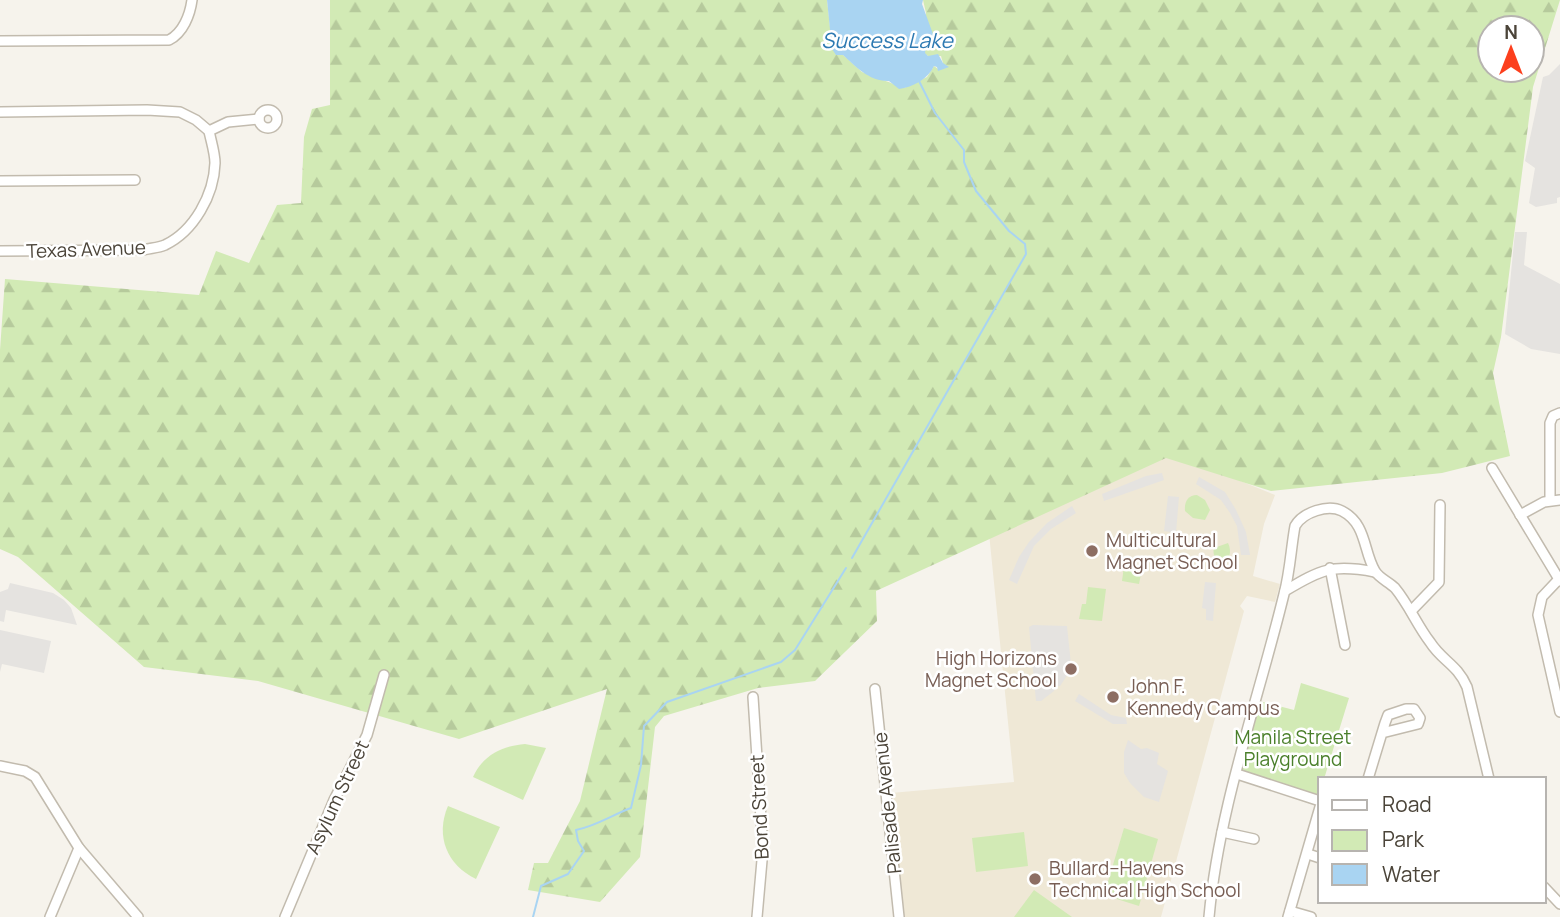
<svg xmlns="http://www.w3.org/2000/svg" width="1560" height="917" font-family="Manrope,sans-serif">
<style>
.education{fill:#efe8d6}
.forest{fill:url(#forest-firs);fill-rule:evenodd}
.park{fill:#d2eab5}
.parking{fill:#e5e3e0}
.water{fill:#a9d4f2}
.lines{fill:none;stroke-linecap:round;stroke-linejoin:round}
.stream{stroke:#a9d4f2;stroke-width:2}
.minor-casing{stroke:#c2bbae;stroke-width:12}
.minor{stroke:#fff;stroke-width:9}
.education-dot{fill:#8d6e63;stroke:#fff;stroke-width:2.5}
.labels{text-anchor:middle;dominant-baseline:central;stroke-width:5;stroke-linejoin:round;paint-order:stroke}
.street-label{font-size:19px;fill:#4b4439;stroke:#fff}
.education-label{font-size:19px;fill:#785e54;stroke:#fff;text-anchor:start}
.park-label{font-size:19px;fill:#4a7f2a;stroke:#fff}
.water-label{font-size:21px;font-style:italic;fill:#2e7ab2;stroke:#fff}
</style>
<defs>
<pattern id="forest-firs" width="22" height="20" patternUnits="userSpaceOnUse" patternTransform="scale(1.75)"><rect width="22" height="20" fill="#d2eab5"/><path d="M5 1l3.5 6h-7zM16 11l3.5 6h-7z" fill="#b6ca9c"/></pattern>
</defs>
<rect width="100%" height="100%" fill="#f6f3ec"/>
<!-- education -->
<path class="education" d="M1169,452L1275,495L1264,524L1253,576L1280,584L1275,602L1247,596L1240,606L1244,611L1161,917H903L891,793L1014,782L989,533Z"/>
<!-- forest -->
<path class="forest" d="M330,0H827L832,45L862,72L904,88L927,77L934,66L938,69L943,63L941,56H928L924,53L926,13L923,0H1560L1533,87L1501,337L1493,373L1510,456L1442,473L1271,491L1166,458L876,591L877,621L815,681L758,688L664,716L655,727L640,857L600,902L528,890L534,863H548L580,801L607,689L459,739L258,681L144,667L18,557L0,549V350L5,279L199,295L216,251L249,263L277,205L301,203L304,137L312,109L330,105ZM1490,28H1532V70H1490Z"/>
<!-- park -->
<g class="park">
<path d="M1197,495L1205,500L1210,510L1205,520L1193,518L1185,511C1184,502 1188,495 1197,495Z"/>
<path d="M1228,543C1232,551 1230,561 1222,564C1216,562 1212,554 1214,548Z"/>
<path d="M1124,566L1142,569L1139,584L1122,581Z"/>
<path d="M1088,587L1106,589L1102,621L1079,619L1082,604H1086Z"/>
<path d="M1301,683L1349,698L1324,779H1320L1318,796L1246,773L1241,769L1259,701L1294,710Z"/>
<path d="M525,744L546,748L523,800L473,777C483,755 502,746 525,744Z"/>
<path d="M448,806L500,827L476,879C447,865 435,836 448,806Z"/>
<path d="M1124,828L1158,839L1139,906L1104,895Z"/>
<path d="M1024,832L1028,866L976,872L972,838Z"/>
<path d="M1034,890L1072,917H1014Z"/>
</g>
<!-- parking -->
<g class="parking">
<path d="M1560,64V197L1557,198V203L1536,207L1529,203L1535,168L1525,161L1543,77L1549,75Z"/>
<path d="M1515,232H1527L1524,265L1560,284V354L1531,349L1505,334Z"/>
<path d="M1162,473L1164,480L1104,501L1102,494L1146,476Z"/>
<path d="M1199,477L1225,492L1236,510L1246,532L1250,555H1241L1237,526L1230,513L1221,500L1196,484Z"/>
<path d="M1168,496L1179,497L1176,533L1164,531Z"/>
<path d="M1072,506L1076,513L1051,529L1034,546L1017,584L1009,580L1019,557L1029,542L1047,523Z"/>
<path d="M1205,582L1216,583L1213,621L1206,620V609L1202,608Z"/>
<path d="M10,583L53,593L64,600L71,608L77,625L6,610L4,622L0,621V592L8,589Z"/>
<path d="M1033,625L1067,626L1072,674H1068L1060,686H1056L1054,691L1041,701H1036L1029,627Z"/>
<path d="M0,630L51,641L44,673L2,664L0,672Z"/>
<path d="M1079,694L1111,715L1126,718L1127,724H1113L1075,701Z"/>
<path d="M1128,740L1141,749L1147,748L1159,753L1157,764L1168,771L1159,802L1144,797L1130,783L1124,773V752Z"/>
</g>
<!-- water -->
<path class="water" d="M827,0H923L922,4L933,34L932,40L926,46L925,53L928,56L938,54L943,63L949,67L938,71L937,67L934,66C928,79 913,87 899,89L889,81C870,82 855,66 843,55H836L832,49Z"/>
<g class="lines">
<!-- stream -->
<g class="stream">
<path d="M852,558L1026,254L1025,244L1009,231L976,191L964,162V150L935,113L919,81"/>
<path d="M533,917L541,886L568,874L584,851L578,841L576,830C596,826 612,815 631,808L641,765L644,726L667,702L781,662L795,650L846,568"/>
</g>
<defs>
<g id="minor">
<path d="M0,41L169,40C183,33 190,15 192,0"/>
<circle cx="268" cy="119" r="9"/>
<path d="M0,112L147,110L180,112L196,120L209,131"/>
<path d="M209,131L228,122L259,119"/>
<path d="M0,181L135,180"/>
<path d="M0,251L143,250C150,248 158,248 165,245C194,231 214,195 215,163C215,153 211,141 209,131"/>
<path d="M1492,468L1560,581"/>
<path d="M1550,500V423L1553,416L1560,413"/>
<path d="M1520,515L1544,502L1560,500"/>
<path d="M1330,568L1345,645"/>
<path d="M1558,580L1542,597L1538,615L1560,712"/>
<path d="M1285,591C1321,569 1333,564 1375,572"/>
<path d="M1411,611L1439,582L1440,505"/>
<path d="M875,689L899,917"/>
<path d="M753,697L763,849L757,917"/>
<path d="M0,766L25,771L35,777L79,848L138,917"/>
<path d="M1237,774L1320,801"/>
<path d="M1368,779L1385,723L1388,715L1406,709H1414L1420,718L1418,724L1382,733"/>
<path d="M1222,832L1254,839"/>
<path d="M1308,854L1320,858"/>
<path d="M1544,887L1560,904"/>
<path d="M1290,911L1311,917"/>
<path d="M50,917L79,848"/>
<path d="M285,917L334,800L367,735L384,675"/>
<path d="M1209,917C1219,807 1258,701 1284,594C1290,572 1291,548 1295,526C1303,512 1328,504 1342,511C1367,524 1363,551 1375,571C1379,578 1389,582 1395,588C1409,605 1417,625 1430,642C1442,661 1457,664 1467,687L1489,779"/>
<path d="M1288,917L1320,807"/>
</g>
</defs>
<!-- minor casing -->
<use href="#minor" class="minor-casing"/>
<!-- minor -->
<use href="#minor" class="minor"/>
</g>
<!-- markers -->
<g class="education-dot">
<circle cx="1092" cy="551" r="7"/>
<circle cx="1071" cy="669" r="7"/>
<circle cx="1113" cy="697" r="7"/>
<circle cx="1035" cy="879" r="7"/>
</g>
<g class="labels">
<!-- street labels -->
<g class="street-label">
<text transform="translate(86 249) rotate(-2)">Texas Avenue</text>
<text transform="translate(337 797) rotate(-65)">Asylum Street</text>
<text transform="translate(887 803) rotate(-96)">Palisade Avenue</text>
<text transform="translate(759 807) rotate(-93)">Bond Street</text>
</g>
<!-- education labels -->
<g class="education-label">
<text x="1106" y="540">Multicultural<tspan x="1106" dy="22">Magnet School</tspan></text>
<text x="1057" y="658" text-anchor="end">High Horizons<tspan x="1057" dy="22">Magnet School</tspan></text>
<text x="1127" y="686">John F.<tspan x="1127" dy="22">Kennedy Campus</tspan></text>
<text x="1049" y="868">Bullard–Havens<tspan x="1049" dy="22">Technical High School</tspan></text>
</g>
<!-- park labels -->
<g class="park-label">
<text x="1293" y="737">Manila Street<tspan x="1293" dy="22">Playground</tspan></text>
</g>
<!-- water labels -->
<g class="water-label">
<text x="887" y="40">Success Lake</text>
</g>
</g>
<!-- legend -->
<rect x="1318" y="777" width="228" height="126" fill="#ffffff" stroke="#b7b4b0" stroke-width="2"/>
<rect x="1332" y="800" width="35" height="10" fill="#ffffff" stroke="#b7b4b0" stroke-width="2"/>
<text x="1382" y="812" font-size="21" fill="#4b4439">Road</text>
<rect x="1332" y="830" width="35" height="21" fill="#d2eab5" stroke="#b7b4b0" stroke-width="2"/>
<text x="1382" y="847" font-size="21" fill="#4b4439">Park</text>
<rect x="1332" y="864" width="35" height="21" fill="#a9d4f2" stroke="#b7b4b0" stroke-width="2"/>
<text x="1382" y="882" font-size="21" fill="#4b4439">Water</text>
<!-- north arrow -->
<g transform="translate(1511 49)"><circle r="33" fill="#ffffff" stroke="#b7b4b0" stroke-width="2"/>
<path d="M0-5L12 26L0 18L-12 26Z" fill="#fc3f1d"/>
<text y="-10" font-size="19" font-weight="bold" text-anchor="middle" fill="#4b4439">N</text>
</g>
</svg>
